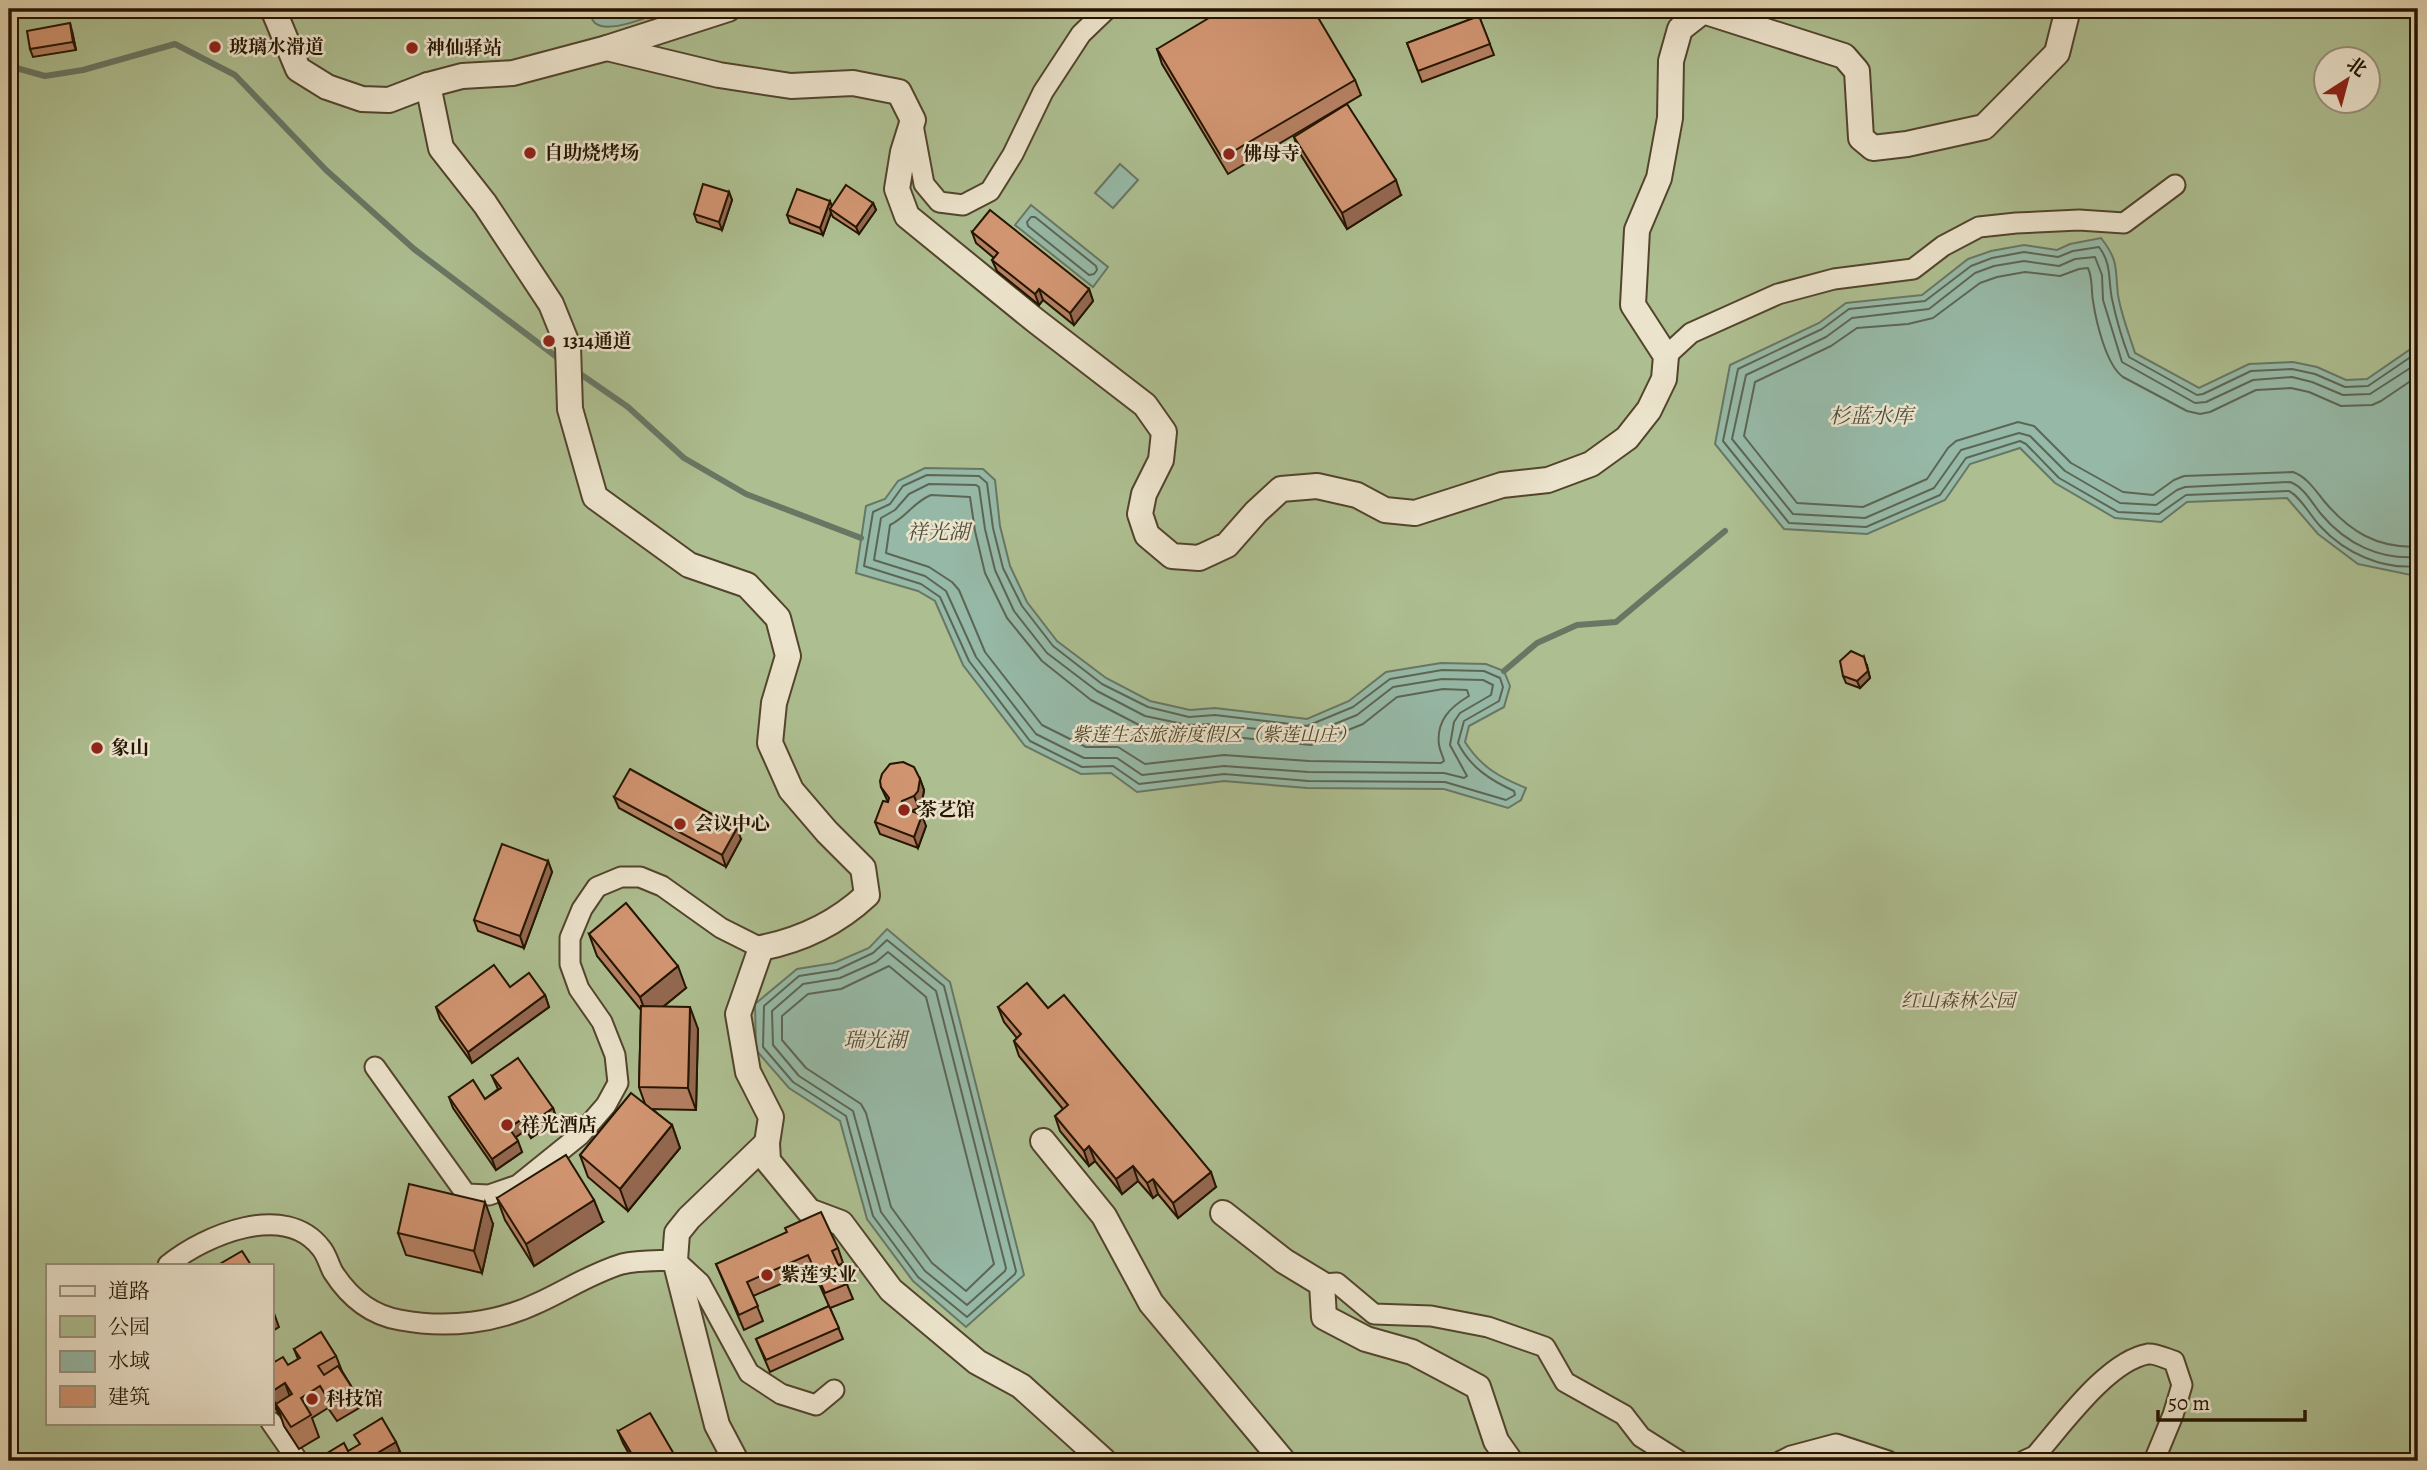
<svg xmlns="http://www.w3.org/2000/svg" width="2427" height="1470" font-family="Alegreya,'Noto Serif SC',serif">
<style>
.green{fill:#adbe90;stroke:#686948;stroke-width:2;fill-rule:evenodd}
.water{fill:#96b9a7;stroke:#687764;stroke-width:2}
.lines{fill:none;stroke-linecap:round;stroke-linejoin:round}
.shore{stroke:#5c6654;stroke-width:2}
.stream{stroke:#687764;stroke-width:6}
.minor-casing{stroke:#53442c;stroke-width:23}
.tertiary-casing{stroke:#53442c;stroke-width:28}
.minor{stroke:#ece3cc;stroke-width:19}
.tertiary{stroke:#ece3cc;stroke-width:24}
.wall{fill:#b58062;stroke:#231400;stroke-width:2}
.shaded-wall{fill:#936850;stroke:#231400;stroke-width:2}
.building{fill:#d29572;stroke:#231400;stroke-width:2}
.poi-dot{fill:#8f2418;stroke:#ece3cc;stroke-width:2.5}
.labels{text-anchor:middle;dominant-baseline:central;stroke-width:5;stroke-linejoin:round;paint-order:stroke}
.poi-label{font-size:19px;font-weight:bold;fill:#231400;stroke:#ece3cc;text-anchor:start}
.park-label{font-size:19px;font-style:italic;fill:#4c472b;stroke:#ece3cc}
.water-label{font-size:21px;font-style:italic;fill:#4b4e3a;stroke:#ece3cc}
</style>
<rect width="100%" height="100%" fill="#e2d4b1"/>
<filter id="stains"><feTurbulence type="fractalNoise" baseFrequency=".00286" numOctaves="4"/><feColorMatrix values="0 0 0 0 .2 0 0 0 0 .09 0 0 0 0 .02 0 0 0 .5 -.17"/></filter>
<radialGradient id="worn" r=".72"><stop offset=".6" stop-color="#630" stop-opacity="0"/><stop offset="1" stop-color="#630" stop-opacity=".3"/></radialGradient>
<!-- green -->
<path class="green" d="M9,9H2418V1461H9ZM2326,60H2368V102H2326ZM47,1265H271V1423H47Z"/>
<!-- water -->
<g class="water">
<path d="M586,9H664C651,17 608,34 595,23C592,20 589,13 586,9Z"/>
<path d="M1120,164L1138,180L1113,208L1095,193Z"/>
<path d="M1031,205L1108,267L1093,287L1015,225Z"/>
<path d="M2101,238C2119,261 2115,268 2118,295C2121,314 2129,334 2135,353L2199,388L2249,364L2293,362L2317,367L2346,380L2367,379L2418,344V572L2411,575L2358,564L2318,534L2287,498L2187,502L2161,522L2115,518L2055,483L2020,448L1970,464L1945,500L1867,534L1784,529L1715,444L1730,365L1819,323L1846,303L1922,295L1968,259L1991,251L2024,245L2057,250L2070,244Z"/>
<path d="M925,468L983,469L995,480L1000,526L1010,566L1027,602L1057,641L1106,678L1150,701L1190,710L1215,708L1307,719L1349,701L1386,672L1441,663L1486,664L1504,671L1510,686L1504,707L1469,726L1465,742C1481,767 1499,777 1526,788L1521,800L1508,808L1444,789L1307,788L1224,781L1137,792L1111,773L1081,774L1025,746L963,665L935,601L918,591L856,573L866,506L885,499L898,481Z"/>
<path d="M887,929L950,982L1024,1275L966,1327L913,1281L867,1219L840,1121L789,1088L756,1050L755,1004L797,969L834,963L869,948Z"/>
</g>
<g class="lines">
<!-- shore -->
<g class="shore">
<path d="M1031,217H1035L1096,266L1097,270L1094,274L1089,275L1028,226L1027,222Z"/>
<path d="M2418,352L2368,386L2345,387L2315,374L2292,369L2251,371L2203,394L2197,395L2129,357C2122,339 2116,318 2112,299C2108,280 2112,264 2099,247L2073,251L2058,257L2024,252L1992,258L1971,266L1925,301L1849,309L1822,329L1738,369L1723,441L1789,523L1866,527L1940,495L1966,458L2020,441L2026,444L2059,478L2118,512L2159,514L2186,495L2289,491C2302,498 2310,516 2321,527C2345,553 2383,570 2418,566"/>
<path d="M2418,363L2370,394L2343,395L2312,382L2292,377L2253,380L2206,402L2195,403L2122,362L2103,300L2102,275L2095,257L2075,259L2059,266L2024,261L1994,266L1975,273L1929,309L1852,318L1826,337L1746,375L1732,439L1793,514L1865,518L1934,488L1961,450L2019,433L2030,436L2065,471L2120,503L2156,505L2177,490L2185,487L2290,482C2304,487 2312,503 2321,514C2346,544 2380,560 2418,557"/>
<path d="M2418,376L2381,401L2372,405L2341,406L2309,392L2291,388L2256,390L2210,412L2200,414L2187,411L2123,377C2106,365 2096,321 2093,301C2091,290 2093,279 2088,268L2079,269L2060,276L2025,272L1997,277L1980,283L1933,318L1908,324L1857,328L1831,346L1755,382L1744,436L1797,503L1863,507L1927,479L1948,448L1956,441L2018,422L2034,426L2071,463L2123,492L2153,495L2174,480L2184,476L2293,472C2307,477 2315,490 2324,501C2350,532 2377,548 2418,547"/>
<path d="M927,475L979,476L987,483L993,528L1003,568L1022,606L1053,646L1102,684L1148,707L1189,717L1215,715L1307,726L1353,707L1390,679L1442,670L1484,671L1500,678L1503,687L1499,701L1464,721L1458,743C1470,767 1490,780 1514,791L1515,795L1506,800L1445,782L1308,781L1224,774L1139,784L1113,766L1082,767L1030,741L969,661L940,597L921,584L864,566L873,512L890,504L903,486Z"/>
<path d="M929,484L976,485L979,487L985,529L995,570L1014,611L1047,653L1097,691L1145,716L1188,725L1215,724L1307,735L1357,715L1393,687L1442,679L1483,680L1493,685L1491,695L1460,713L1454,722L1450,745L1467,776L1464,778L1444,773L1308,772L1224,766L1142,775L1117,758H1084L1036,734L976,657L946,591L925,576L874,560L881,518L895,510L909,494Z"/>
<path d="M931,495L970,497L975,531L985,573L1007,618L1042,661L1091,700L1141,726L1187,736L1215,735L1311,745L1363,724L1397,697L1443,689L1467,690L1469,696C1450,707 1436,721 1439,745C1440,751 1443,756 1444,761L1441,763L1309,761L1224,755L1145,764L1118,747H1086L1042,725L985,652L959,590L952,582L929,567L886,553L890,525C908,516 912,503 931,495Z"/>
<path d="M887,940L944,986L1016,1271L1015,1274L967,1317L918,1277L873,1216L846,1116L793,1082L763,1047L764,1006L799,976L837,970L873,953Z"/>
<path d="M888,952L936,991L1006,1268L1005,1271L967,1305L925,1271L881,1212L853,1111L799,1076L773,1045L772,1011L803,984L840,978L876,962Z"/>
<path d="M889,966L926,997L994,1264L966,1291L932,1263L891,1207L866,1113L861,1104L806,1068L782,1040V1016L808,994L841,989Z"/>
</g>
<!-- stream -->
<g class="stream">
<path d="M9,66L45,76L83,70L175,44L235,75L326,170L414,249L562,361"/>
<path d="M576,371L628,407L684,458L746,494L861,538"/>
<path d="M1504,671L1537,643L1577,625L1616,622L1725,531"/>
</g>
<defs>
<g id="minor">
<path d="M913,125L924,184L939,202L963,205L990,191L1013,154L1043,92L1081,34L1107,9"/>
<path d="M1666,356L1691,333L1778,294L1834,279L1913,269L1943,246L1979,227L2016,223L2079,220L2124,223L2175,185"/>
<path d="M375,1067L466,1194L489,1195L518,1185L580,1135L606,1105L618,1083L615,1055L602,1022L579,989L570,964V938L582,909L597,887L621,877H640L662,886L721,928L761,948"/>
<path d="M168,1265C205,1235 285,1201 321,1248C327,1255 329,1265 333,1272C349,1297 370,1315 400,1320C448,1329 497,1323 540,1302C568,1289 592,1273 622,1264C639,1260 658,1261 675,1260L700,1283L749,1373L781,1394L816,1405L834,1390"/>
<path d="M1322,1284L1337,1283L1374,1314L1431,1316L1488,1327L1545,1347L1565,1382L1624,1415L1641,1437L1679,1461"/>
<path d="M271,1422L298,1461"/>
<path d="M1781,1461L1791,1456L1836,1444L1888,1461"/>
<path d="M2024,1461L2035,1456C2061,1427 2107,1361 2148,1354C2155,1353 2167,1359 2174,1361L2182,1385L2173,1415L2154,1461"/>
</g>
<g id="tertiary">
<path d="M273,9L298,69L327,87L362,99L389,100L428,85L462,76L513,73L607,48L728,9"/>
<path d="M607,48L719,75L791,86L853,83L899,92L913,120L903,152L897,189L907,216L1036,321L1145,405L1164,432L1161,460L1144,494L1140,514L1147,535L1172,556L1199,558L1227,545L1256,512L1281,489L1317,486L1357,495L1385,510L1415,513L1502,485L1548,480L1591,464L1627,438L1649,410L1664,379L1666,356L1633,305L1637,230L1659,178L1670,118L1671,61L1680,29L1703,11L1844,56L1857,71L1861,138L1873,148L1907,144L1984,127L2057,53L2066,17L2062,9"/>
<path d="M428,85L441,148L485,204L551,304L568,346L570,409L595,497L689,565L747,585L778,618L788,656L774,703L770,743L791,790L827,832L863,868L867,895C836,924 802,940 761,948L738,1014L748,1072L771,1117L767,1143L768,1161L809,1211L841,1223L891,1290L977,1362L1021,1386L1104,1461"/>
<path d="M1043,1141L1104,1216L1151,1303L1283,1461"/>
<path d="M1223,1213L1284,1261L1322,1284L1324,1317L1366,1339L1412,1352L1478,1387L1496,1441L1510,1461"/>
<path d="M736,1461L717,1425L675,1260L677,1233L689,1218L767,1143"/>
</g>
</defs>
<!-- minor casing -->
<use href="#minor" class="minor-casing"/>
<!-- tertiary casing -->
<use href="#tertiary" class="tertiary-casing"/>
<!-- minor -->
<use href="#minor" class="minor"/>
<!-- tertiary -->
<use href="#tertiary" class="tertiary"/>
</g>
<!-- wall -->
<g class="wall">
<path d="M1437,9H1450L1438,12Z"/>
<path d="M1479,16L1494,55L1422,82L1407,43Z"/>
<path d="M72,31L76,50L33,57L30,49Z"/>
<path d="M1157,49L1355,80L1361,95L1228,174L1162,64Z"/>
<path d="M1294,137L1401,195L1347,229L1299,152Z"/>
<path d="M729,192L732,200L722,230L697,222L694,214Z"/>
<path d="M873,203L876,210L859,234L833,217L831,213L823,235L790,223L787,215L832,207Z"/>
<path d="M972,232L1089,289L1093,301L1074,325L1043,300L1039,305L997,271L992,260L994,258L976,243Z"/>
<path d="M1867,665L1870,678L1860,688L1846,683L1843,676Z"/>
<path d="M920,779L924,790L922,802L919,808L911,811L926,826L918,848L880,834L875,822L888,802L881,787Z"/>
<path d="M614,797L741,839L726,867L619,808Z"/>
<path d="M548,861L552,872L524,948L478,931L474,920Z"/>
<path d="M589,934L686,988L663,1007L698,1029L696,1110L652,1109L672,1125L680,1148L628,1211L588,1177L580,1155L645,1104L639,1087L641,1010L597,956Z"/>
<path d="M510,987L545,995L549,1007L472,1063L440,1019L436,1007Z"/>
<path d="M998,1007L1048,1008L1216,1187L1178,1218L1158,1194L1153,1198L1138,1181L1122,1194L1095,1161L1089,1166L1060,1131L1055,1116L1063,1109L1019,1056L1014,1041L1017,1038L1004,1022Z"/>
<path d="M492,1076L553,1108L557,1120L531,1138L526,1130L516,1137L522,1152L496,1170L453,1108L449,1097L485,1099L498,1089Z"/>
<path d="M497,1198L603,1222L534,1266L505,1220Z"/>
<path d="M493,1224L482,1273L406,1255L398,1233Z"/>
<path d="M838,1248L843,1263L839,1265L853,1299L830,1308L843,1339L770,1372L756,1339L829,1306L813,1270L753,1296L763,1321L744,1330L716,1264Z"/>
<path d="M294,1349L336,1356L342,1371L351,1386L359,1408L337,1421L328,1408L312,1418L319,1437L299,1449L284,1426L280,1414H279L271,1401V1364L288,1365L298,1359Z"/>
<path d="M618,1431L678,1461H633L623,1443Z"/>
</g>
<!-- shaded-wall -->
<g class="shaded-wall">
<path d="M70,23L72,31L76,50L73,42Z"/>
<path d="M13,24L17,35L12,57L9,49V40Z"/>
<path d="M1396,180L1401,195L1347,229L1342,213Z"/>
<path d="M729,192L732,200L722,230L719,222Z"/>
<path d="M830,201L833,209H830L831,213L823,235L820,228Z"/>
<path d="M873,203L876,210L859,234L856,227Z"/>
<path d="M1039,289L1043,300L1039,305L1035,294Z"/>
<path d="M1089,289L1093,301L1074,325L1070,313Z"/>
<path d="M1864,657L1870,678L1860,688L1857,681Z"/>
<path d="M920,779L924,790L922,802L919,808L914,796Z"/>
<path d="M922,815L926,826L918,848L914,837Z"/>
<path d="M737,828L741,839L726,867L722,855Z"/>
<path d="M548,861L552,872L524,948L520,936Z"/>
<path d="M678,966L686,988L648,1019L640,997Z"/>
<path d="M545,995L549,1007L472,1063L468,1052Z"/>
<path d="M690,1007L698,1029L696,1110L688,1088Z"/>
<path d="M553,1108L557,1120L531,1138L527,1126Z"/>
<path d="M522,1119L526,1130L513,1139L509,1128Z"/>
<path d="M672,1125L680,1148L628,1211L620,1189Z"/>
<path d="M518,1141L522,1152L496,1170L492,1159Z"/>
<path d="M1089,1146L1095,1161L1089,1166L1084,1151Z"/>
<path d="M1133,1166L1138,1181L1122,1194L1116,1179Z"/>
<path d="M1211,1172L1216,1187L1178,1218L1173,1203Z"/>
<path d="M1153,1179L1158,1194L1153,1198L1147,1183Z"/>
<path d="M594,1200L603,1222L534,1266L526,1244Z"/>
<path d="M485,1202L493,1224L482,1273L474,1251Z"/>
<path d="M271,1305L279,1327L271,1332Z"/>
<path d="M285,1383L293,1405L276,1404L280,1414H279L271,1392Z"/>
<path d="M396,1442L404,1461H382L379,1452Z"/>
</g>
<!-- building -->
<g class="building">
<path d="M1224,9H1313L1355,80L1222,158L1157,49Z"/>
<path d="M1479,16L1490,44L1418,71L1407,43Z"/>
<path d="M9,23L13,24L9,40Z"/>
<path d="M70,23L73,42L30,49L27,31Z"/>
<path d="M1347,104L1396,180L1342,213L1294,137Z"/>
<path d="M703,184L729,192L719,222L694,214Z"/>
<path d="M846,185L873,203L856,227L830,209Z"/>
<path d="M797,189L830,201L820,228L787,215Z"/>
<path d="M990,210L1089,289L1070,313L1039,289L1035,294L992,260L998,253L972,232Z"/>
<path d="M1851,651L1864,657L1868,671L1857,681L1843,676L1840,661Z"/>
<path d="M903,762L914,767L920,779L918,791L914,796L902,801L900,807L922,815L914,837L875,822L883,801L888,802L889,798L881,787L880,781L882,774L890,764Z"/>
<path d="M630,769L737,828L722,855L614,797Z"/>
<path d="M502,844L548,861L520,936L474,920Z"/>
<path d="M626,903L678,966L640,997L589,934Z"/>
<path d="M494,965L510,987L529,973L545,995L468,1052L436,1007Z"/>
<path d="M1027,983L1048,1008L1064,995L1211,1172L1173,1203L1153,1179L1147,1183L1133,1166L1116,1179L1089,1146L1084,1151L1055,1116L1068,1105L1014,1041L1021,1034L998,1007Z"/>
<path d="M641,1006L690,1007L688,1088L639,1087Z"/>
<path d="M518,1058L553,1108L527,1126L522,1119L509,1128L518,1141L492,1159L449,1097L473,1080L485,1099L501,1088L492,1076Z"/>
<path d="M631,1093L672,1125L620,1189L580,1155Z"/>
<path d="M566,1155L594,1200L526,1244L497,1198Z"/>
<path d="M409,1184L485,1202L474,1251L398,1233Z"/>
<path d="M821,1212L838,1248L832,1251L847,1284L825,1293L808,1255L747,1282L758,1306L739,1315L716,1264L787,1232L785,1228Z"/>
<path d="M242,1251L251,1265H218Z"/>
<path d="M829,1306L839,1328L766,1360L756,1339Z"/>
<path d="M321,1332L336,1356L318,1366L324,1375L338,1366L351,1386L328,1399L320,1386L301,1398L311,1415L291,1427L276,1404L292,1394L285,1383L271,1392V1364L283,1357L288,1365L300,1358L294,1349Z"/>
<path d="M650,1413L678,1461H636L618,1431Z"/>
<path d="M382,1418L396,1442L379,1452L384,1461L399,1452L405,1461H321L319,1458L344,1443L348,1451L360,1444L354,1435Z"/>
</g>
<!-- markers -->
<g class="poi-dot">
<circle cx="215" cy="47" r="7"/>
<circle cx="412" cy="48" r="7"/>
<circle cx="530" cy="153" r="7"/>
<circle cx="1229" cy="154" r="7"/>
<circle cx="549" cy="341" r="7"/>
<circle cx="97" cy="748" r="7"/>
<circle cx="904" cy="810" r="7"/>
<circle cx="680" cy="824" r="7"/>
<circle cx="507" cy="1125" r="7"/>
<circle cx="767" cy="1275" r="7"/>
<circle cx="312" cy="1399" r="7"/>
</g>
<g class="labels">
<!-- poi labels -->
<g class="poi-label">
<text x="229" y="47">玻璃水滑道</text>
<text x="426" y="48">神仙驿站</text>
<text x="544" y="153">自助烧烤场</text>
<text x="1243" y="154">佛母寺</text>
<text x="563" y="341">1314通道</text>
<text x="111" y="748">象山</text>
<text x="918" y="810">茶艺馆</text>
<text x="694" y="824">会议中心</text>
<text x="521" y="1125">祥光酒店</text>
<text x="781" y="1275">紫莲实业</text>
<text x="326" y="1399">科技馆</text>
</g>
<!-- park labels -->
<g class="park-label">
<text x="1214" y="735">紫莲生态旅游度假区（紫莲山庄）</text>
<text x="1958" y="1001">红山森林公园</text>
</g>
<!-- water labels -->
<g class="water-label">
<text x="1871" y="416">杉蓝水库</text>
<text x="938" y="532">祥光湖</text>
<text x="875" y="1040">瑞光湖</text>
</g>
</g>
<!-- margin -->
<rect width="2427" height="1470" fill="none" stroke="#e2d4b1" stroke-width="35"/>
<rect x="10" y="10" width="2406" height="1449" fill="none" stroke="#231400" stroke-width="3.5"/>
<rect x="18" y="18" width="2392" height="1435" fill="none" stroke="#231400" stroke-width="2"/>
<!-- legend -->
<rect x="46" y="1264" width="228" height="161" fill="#ece3cc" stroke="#9c907a" stroke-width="2"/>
<rect x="60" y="1286" width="35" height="10" fill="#ece3cc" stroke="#9c907a" stroke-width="2"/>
<text x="108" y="1298" font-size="21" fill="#231400">道路</text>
<rect x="60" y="1316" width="35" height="21" fill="#adbe90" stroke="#9c907a" stroke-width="2"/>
<text x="108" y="1334" font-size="21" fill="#231400">公园</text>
<rect x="60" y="1351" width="35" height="21" fill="#96b9a7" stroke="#9c907a" stroke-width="2"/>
<text x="108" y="1368" font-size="21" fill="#231400">水域</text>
<rect x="60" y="1386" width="35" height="21" fill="#d29572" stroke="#9c907a" stroke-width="2"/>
<text x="108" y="1404" font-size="21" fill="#231400">建筑</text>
<!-- north arrow -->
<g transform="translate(2347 80) rotate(36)"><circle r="33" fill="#ece3cc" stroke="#9c907a" stroke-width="2"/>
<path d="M0-5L12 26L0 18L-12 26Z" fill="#8f2418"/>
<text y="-10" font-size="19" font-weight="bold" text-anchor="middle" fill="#231400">北</text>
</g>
<!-- scale -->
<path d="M2158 1410v10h147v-10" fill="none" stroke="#231400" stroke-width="3.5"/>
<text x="2168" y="1410" font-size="21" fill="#231400" stroke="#ece3cc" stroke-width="5" paint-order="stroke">50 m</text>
<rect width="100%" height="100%" filter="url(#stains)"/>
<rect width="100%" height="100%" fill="url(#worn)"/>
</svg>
